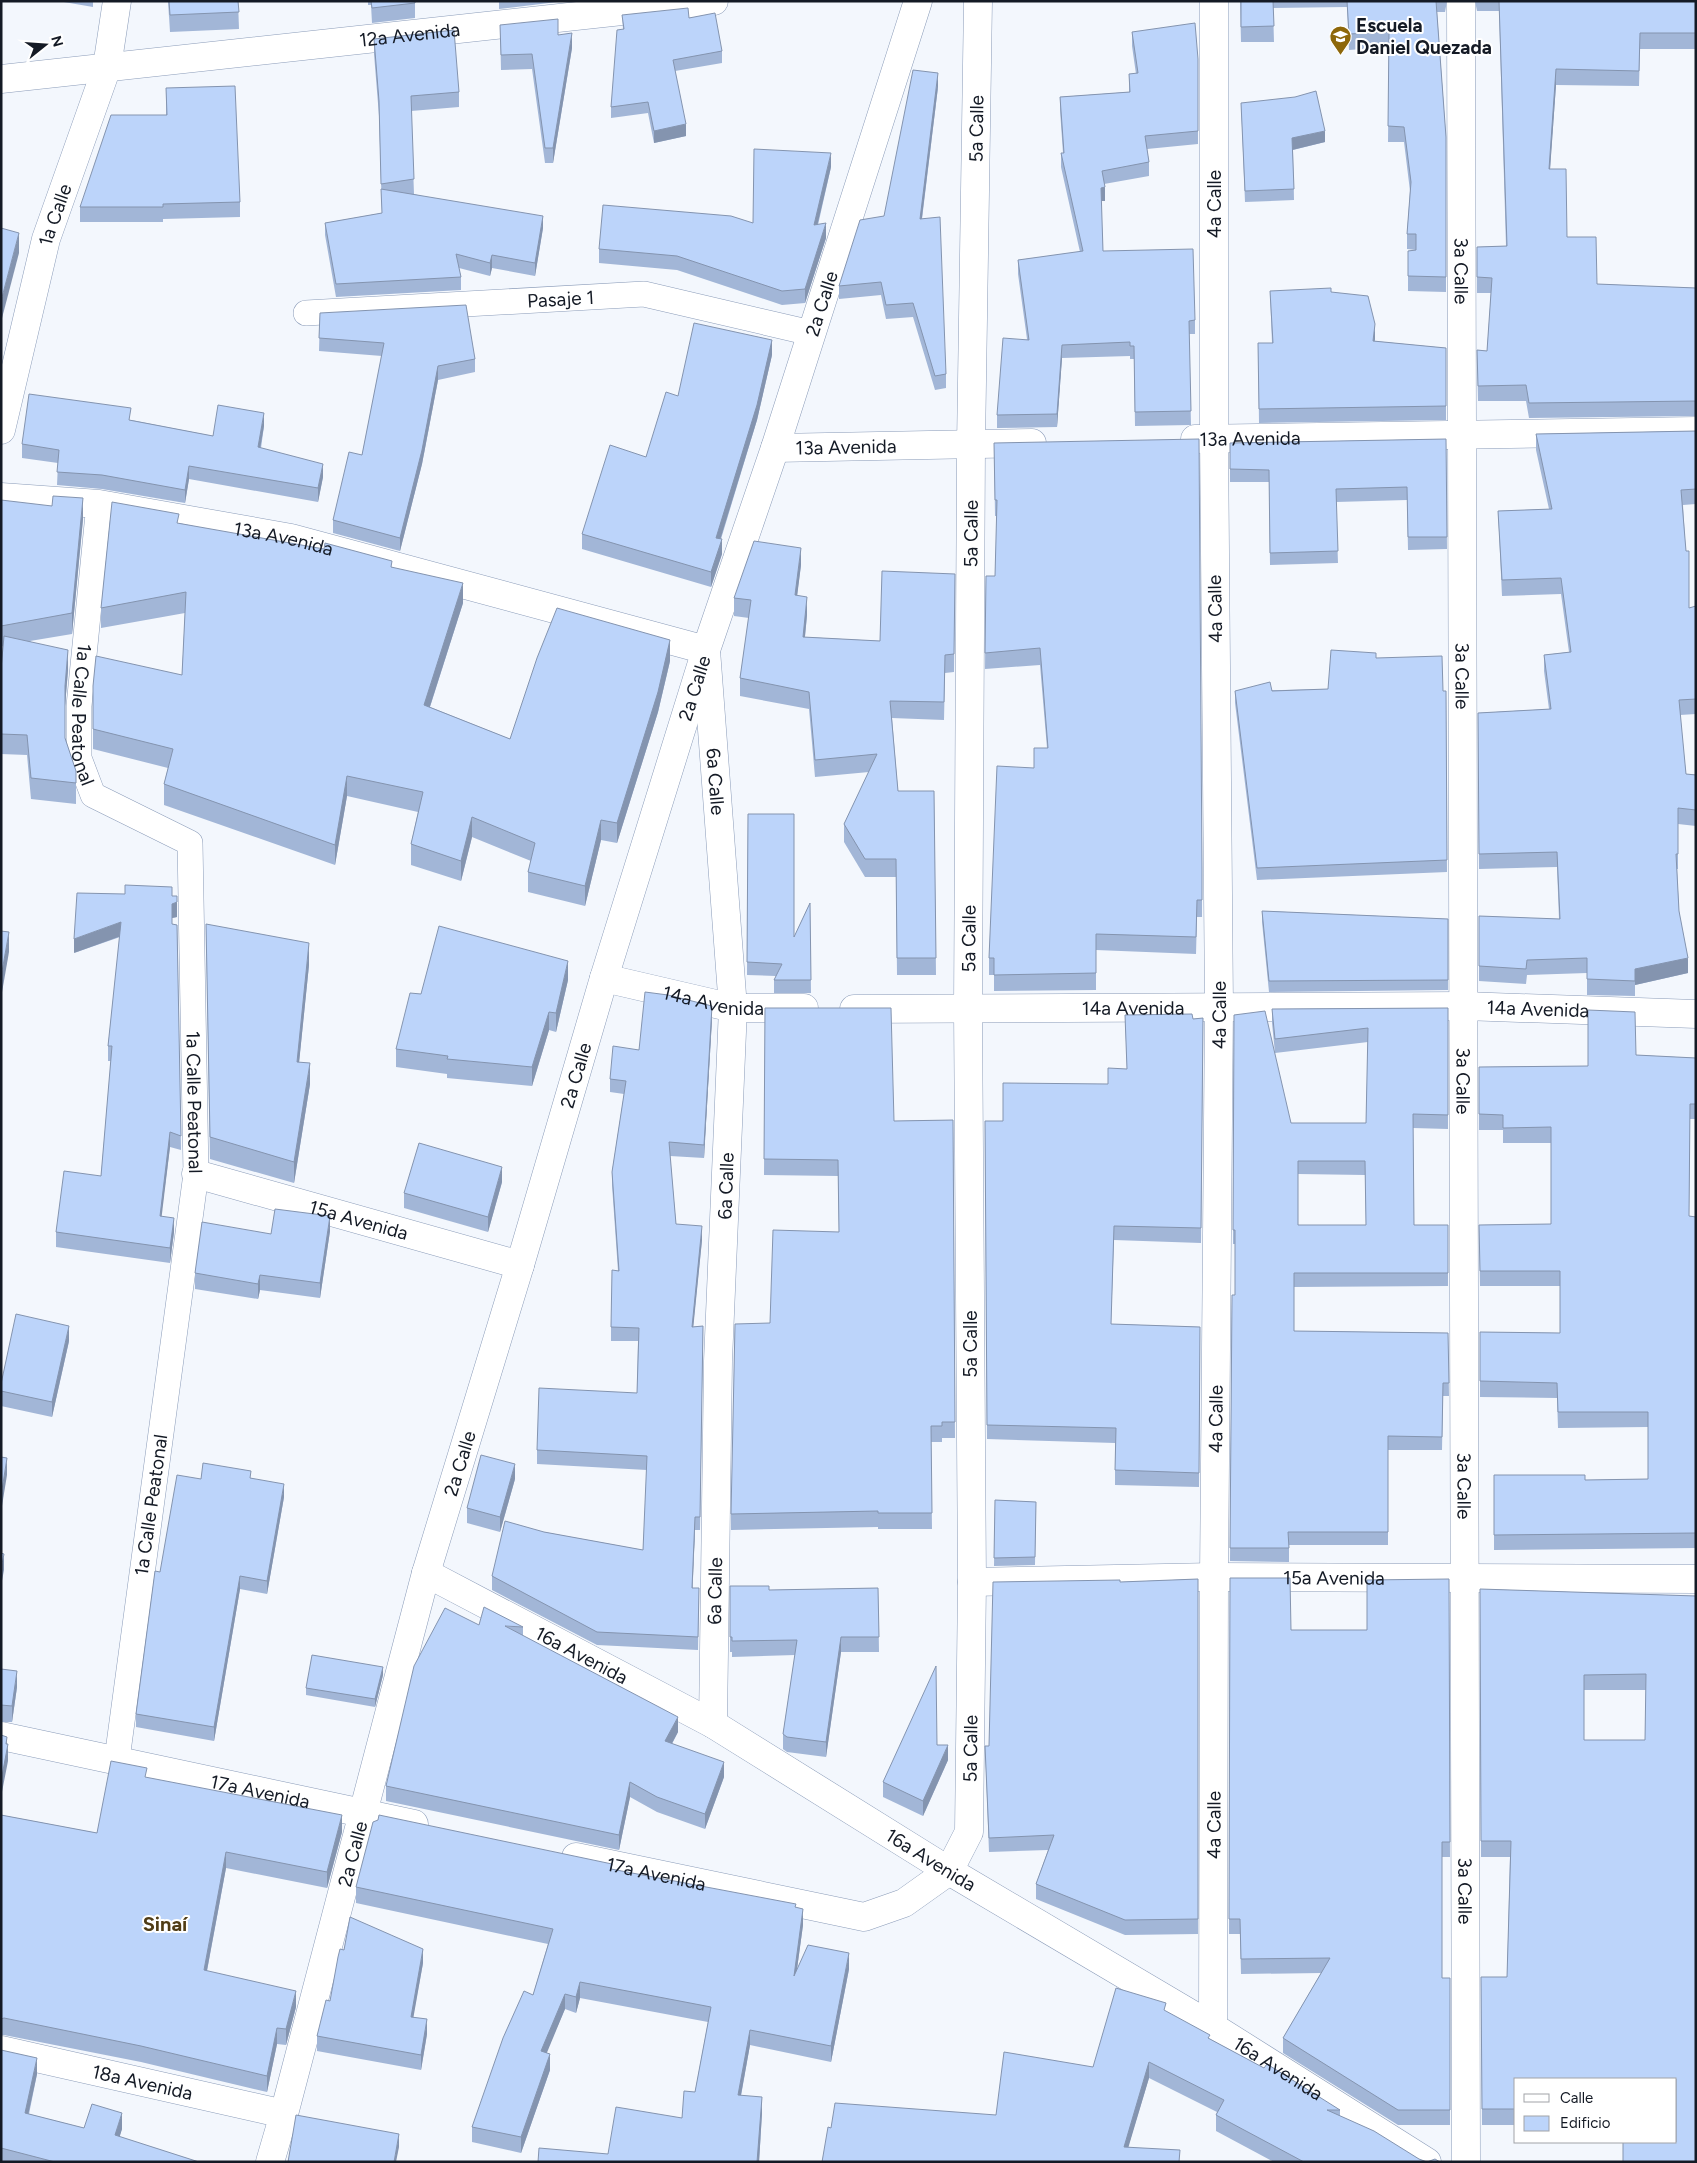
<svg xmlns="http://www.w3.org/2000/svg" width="1697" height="2163" font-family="Figtree,sans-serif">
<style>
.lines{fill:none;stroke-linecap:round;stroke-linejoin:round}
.service-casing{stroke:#8b9cb9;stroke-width:26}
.minor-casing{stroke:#8b9cb9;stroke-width:29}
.service{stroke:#fff;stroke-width:25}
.minor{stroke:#fff;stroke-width:28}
.wall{fill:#a2b6d7;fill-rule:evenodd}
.shaded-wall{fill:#8494af}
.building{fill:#bcd4fa;stroke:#8494af;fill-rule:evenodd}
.labels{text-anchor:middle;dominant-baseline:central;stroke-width:4;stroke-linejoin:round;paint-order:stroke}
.poi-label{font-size:19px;font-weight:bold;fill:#141a25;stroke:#fff;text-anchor:start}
.street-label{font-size:19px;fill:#141a25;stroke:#fff}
.neighbourhood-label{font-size:20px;font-weight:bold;fill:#4f3c16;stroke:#fff}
</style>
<rect width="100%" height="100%" fill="#f3f7fd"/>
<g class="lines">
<defs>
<g id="service">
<path id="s1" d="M306,313L644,294L811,333"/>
<path id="s2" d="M99,504L79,706V758L93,795L190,843L196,1174L117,1759"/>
</g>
<g id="minor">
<path id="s3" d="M1461,1L1466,2162"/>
<path id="s4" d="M1,79L714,1"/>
<path id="s5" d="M1,430L46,239L107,67L117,1"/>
<path id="s6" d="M1195,439L1696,431"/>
<path id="s7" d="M775,448L1032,443"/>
<path id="s8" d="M1,497L99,504L291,538L706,650L733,1008L718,1361L713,1724"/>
<path id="s9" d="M604,978L733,1008H804"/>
<path id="s10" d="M854,1009L1464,1006L1696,1014"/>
<path id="s11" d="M196,1174L520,1265"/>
<path id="s12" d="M426,1573L713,1724L949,1871L1213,2027L1427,2162"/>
<path id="s13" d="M972,1582L1214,1577L1696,1579"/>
<path id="s14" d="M1,1736L414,1824"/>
<path id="s15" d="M576,1857L864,1917L904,1903L949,1871L969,1832L972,1582L968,1009L971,445L978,1"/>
<path id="s16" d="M1213,2027L1214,1577L1219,1007L1214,439V1"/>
<path id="s17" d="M1,2050L284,2114"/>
<path id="s18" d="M270,2162L284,2114L426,1573L520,1265L604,978L706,650L775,448L918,1"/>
</g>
</defs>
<!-- service casing -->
<use href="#service" class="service-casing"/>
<!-- minor casing -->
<use href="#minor" class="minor-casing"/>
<!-- service -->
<use href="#service" class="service"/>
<!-- minor -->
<use href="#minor" class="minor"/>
</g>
<!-- wall -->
<g class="wall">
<path d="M58,1H93V7Z"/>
<path d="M168,1H238L239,29L170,32Z"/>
<path d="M368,1H415V18L372,23L371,5H368Z"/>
<path d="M499,1H557V2L499,9Z"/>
<path d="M1240,1H1447L1445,12H1437L1446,137V292L1408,291V251L1416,250L1407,249V234L1410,191L1404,142H1388L1389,47L1349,50L1347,7L1273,8L1274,42H1241Z"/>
<path d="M1475,1H1696V49H1640L1639,86L1556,85L1550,169L1567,237L1597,284L1696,288V416L1529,418L1526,401H1478L1477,350L1487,351L1491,293H1477V247L1506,246L1499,11H1477Z"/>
<path d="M622,15L689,18L722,51V63L675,71L686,136L654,143L648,113L611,118V107L623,29Z"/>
<path d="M500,25L558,35L572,48L553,163H545L532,69L501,70Z"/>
<path d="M1132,32L1198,59V144L1147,149L1149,162V176L1104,184L1105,201H1101L1103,251L1195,320V334H1189L1191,425L1135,426L1134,359H1130V356L1062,358L1057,427L997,428V415L1027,339L1018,274V260L1080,252L1061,167V153H1063L1060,110V97L1129,92V74H1136L1132,46Z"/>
<path d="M374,39L459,92V107L411,111L414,194L543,228L535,276L492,268L490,276L459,268L461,277V290L336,297L325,235V223L382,213L379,116L374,54Z"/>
<path d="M938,87L922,219L946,374V388L935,390L913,317L886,319L881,295L839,299V286L884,216Z"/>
<path d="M166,88L240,202V217L163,219V222H80V207L166,115Z"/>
<path d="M1241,103L1325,142L1293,150L1294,200L1245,202Z"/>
<path d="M831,167L818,225L826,238L805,303L782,305L677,270L599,263V249L753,223Z"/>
<path d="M1270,291L1331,292L1375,339L1374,341L1446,348V420L1259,423L1258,343H1272Z"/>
<path d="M320,313L475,359V372L438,380L422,464L400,551L333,533V520L362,455L382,356L319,351Z"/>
<path d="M772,355L757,420L721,539L722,554L711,587L582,549V534L646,457L678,396Z"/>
<path d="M131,420L213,436L264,426L261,448L323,477L318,502L189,479L185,503L102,489L57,485L58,463L22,458V444Z"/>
<path d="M1696,431V504L1683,505L1689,608L1696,606V714L1680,715L1686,774L1696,775V826L1678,824V869H1677L1679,911L1688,973L1635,985V996L1587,995V973L1527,975L1526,984L1479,981V916L1559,919L1557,867L1479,869L1478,713L1549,709L1544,671V655L1569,652L1561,594L1502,596L1498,511L1549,509L1536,450V434Z"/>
<path d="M1446,439L1447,549L1408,550L1407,500L1336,502L1338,563L1270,565L1269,482H1230V443Z"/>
<path d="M994,443L1202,886V917H1197L1196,954L1096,950V990L994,991V975H989V958L1034,768L1047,748L1040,665L985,669L986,576H995L997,516H995Z"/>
<path d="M1,500L83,519L72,634L30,641L68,670L65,706V738L76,771V804L31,799L27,755L1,754V669L3,646L1,647Z"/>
<path d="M179,523L392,567L463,603L430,707L510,739L670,661L658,712L617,843L601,840L585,906L528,892V872L531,861L472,837L461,881L411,865V844L418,812L347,796L335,865L164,805V784L168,768L93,749V686L182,675L185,613L101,628V608Z"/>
<path d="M801,565L797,595L807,615L805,637L880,641L955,574L954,672L945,673L944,720L892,718L898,791H934L936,975H897L896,877H865L844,842V824L869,772L815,777L809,709L740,696V678L749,618L734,616V598Z"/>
<path d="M1376,658L1443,691H1446L1447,872L1257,880L1235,703V691L1328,689Z"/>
<path d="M748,814L794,937L810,903L811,993H774V980L776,976L747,975Z"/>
<path d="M172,896L177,917L172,918V924L177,925L181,1150L170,1147L161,1216L174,1232L170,1263L56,1247V1232L101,1176L111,1061H108V1046L120,937L74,953Z"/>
<path d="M1262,911L1448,919V990L1269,992L1262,922Z"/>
<path d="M206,924L309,965L299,1062L310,1084L294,1183L210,1159Z"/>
<path d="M568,980L556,1032L549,1030L532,1086L447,1078V1074L396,1067V1049L421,994Z"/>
<path d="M765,1008L894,1121L953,1120L955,1438H942V1442H931L932,1529H878V1527L731,1530V1514L770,1323L839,1232L838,1176L764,1175Z"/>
<path d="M1448,1008V1129L1413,1128L1414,1225H1448V1286L1294,1287V1331L1448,1333L1449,1396H1443L1442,1450H1388V1545H1289V1562L1230,1561L1232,1295H1235V1244H1233L1234,1015L1291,1123H1366L1368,1042L1275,1053L1272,1023V1009ZM1298,1174L1365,1175L1366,1225H1298Z"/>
<path d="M1125,1015L1193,1019L1203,1018L1201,1243L1114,1240L1111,1324L1200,1327L1199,1487L1115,1485V1443L987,1439L985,1121H1003L1108,1084L1127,1069Z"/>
<path d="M712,1019L704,1158L670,1156L676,1224L702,1240L693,1327L703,1326L700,1530H695L692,1588H699L698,1650L597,1645L492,1590V1576L544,1532L643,1550L647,1470L537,1464V1450L637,1393L638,1341H611V1327L618,1271L612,1185V1172L624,1094L610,1092V1079L639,1050Z"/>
<path d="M1636,1055L1696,1058V1119H1690L1689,1216L1696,1217V1548L1494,1550V1475L1585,1480L1648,1479V1427L1558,1428L1557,1398L1480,1397V1332L1560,1333V1286H1480L1479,1225L1551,1224V1143H1503V1130H1479V1067L1588,1066Z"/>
<path d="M502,1182L488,1232L404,1208V1193Z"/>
<path d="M330,1231L320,1298L260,1290L258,1299L195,1289V1273L271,1234Z"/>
<path d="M69,1341L52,1417L1,1406V1384Z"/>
<path d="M251,1478L284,1497L267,1594L240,1589L214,1741L136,1727V1714L160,1572L201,1479Z"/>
<path d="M515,1479L500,1532L467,1523V1508Z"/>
<path d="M995,1500L1036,1502L1035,1565L994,1566Z"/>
<path d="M1230,1578L1291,1630H1367L1449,1579L1450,1857H1442V1978H1450V2125H1398L1283,2053V2038L1321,1973L1241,1974L1240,1934H1229Z"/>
<path d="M1198,1579V1934L1125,1935L1036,1899V1884L1048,1850L989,1852L985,1746H989L1120,1582Z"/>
<path d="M730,1586L769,1590L878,1588L879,1652H841L826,1757L787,1752L783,1749V1734L795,1655L732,1657V1652H730Z"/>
<path d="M1480,1589L1696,1596L1676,2079H1516V2125H1482L1481,1977H1507L1510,1857H1481ZM1584,1690H1646L1645,1740H1584Z"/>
<path d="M479,1625L523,1627V1636L678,1732L672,1744L724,1777L705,1829L657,1812L630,1797L619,1850L386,1801V1786Z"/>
<path d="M1,1669L17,1687L12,1722H1Z"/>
<path d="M383,1675L375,1707L306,1695V1688Z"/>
<path d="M937,1745L948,1760L923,1816L883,1797V1782Z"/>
<path d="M147,1778L342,1832L327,1888L226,1868L207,1971L296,2007L286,2045L277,2044L267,2092L141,2062L4,2035H1V1815L97,1833Z"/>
<path d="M612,1869L796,1907L803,1925L797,1969H849L831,2062L750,2045L741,2096L762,2113L759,2162H538L608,2154L682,2118L695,2092L708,2022L580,1998L576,2013L565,2009L546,2053L550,2070L521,2153L472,2142V2127L533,1995L548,1944L356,1903V1887Z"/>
<path d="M423,1963L413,2017L427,2034L421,2070L317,2051V2036L330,2001Z"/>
<path d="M1166,2012L1210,2039L1340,2110V2116L1419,2159L1427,2162H1274L1216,2131V2115L1217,2112L1149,2078L1128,2147L1180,2162L831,2128L996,2115L1093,2067Z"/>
<path d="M1,2050L37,2074L29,2114L84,2128L122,2129L119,2137L199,2162H1Z"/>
</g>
<!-- shaded-wall -->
<g class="shaded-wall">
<path d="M572,33V48L553,163V148Z"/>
<path d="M1556,69V85L1549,184V169Z"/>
<path d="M938,73V87L920,233V219Z"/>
<path d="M686,124V136L654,143V131Z"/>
<path d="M1325,131V142L1292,150V138Z"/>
<path d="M831,153V167L814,239V225Z"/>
<path d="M1105,187V201H1101V188Z"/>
<path d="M543,216V228L535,276V263Z"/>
<path d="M826,223V238L805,303V289Z"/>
<path d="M19,233V253L1,322V301Z"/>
<path d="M492,255V268L490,276V263Z"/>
<path d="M1375,324V339L1373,355V341Z"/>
<path d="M772,340V355L757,420L716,553V538Z"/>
<path d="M1062,345V358L1057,427V414Z"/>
<path d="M438,366V380L422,464L400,551V538Z"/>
<path d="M264,413V426L258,460V447Z"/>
<path d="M323,464V477L318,502V488Z"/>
<path d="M189,466V479L185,503V490Z"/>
<path d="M83,498V519L72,634V613Z"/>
<path d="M722,539V554L711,587V572Z"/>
<path d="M801,548V565L795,613V595Z"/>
<path d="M463,583V603L424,725V705Z"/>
<path d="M807,597V615L803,655V637Z"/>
<path d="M670,640V661L658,712L617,843V823Z"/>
<path d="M68,650V670L65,706V686Z"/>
<path d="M347,776V796L335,865V845Z"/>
<path d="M472,817V837L461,881V861Z"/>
<path d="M601,820V840L585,906V886Z"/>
<path d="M177,902V917L172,918V904Z"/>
<path d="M121,922V936L74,953V939Z"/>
<path d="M9,932V952L1,998V977Z"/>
<path d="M309,943V965L297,1083V1062Z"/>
<path d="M1688,958V973L1635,985V969Z"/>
<path d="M568,961V980L556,1032V1013Z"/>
<path d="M712,1006V1019L704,1158V1145Z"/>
<path d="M549,1012V1030L532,1086V1067Z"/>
<path d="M310,1063V1084L294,1183V1162Z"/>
<path d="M170,1132V1147L160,1230V1216Z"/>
<path d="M502,1167V1182L488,1232V1217Z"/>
<path d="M330,1216V1231L320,1298V1283Z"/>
<path d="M174,1218V1232L170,1263V1248Z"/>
<path d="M702,1226V1240L692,1340V1327Z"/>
<path d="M260,1275V1290L258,1299V1284Z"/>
<path d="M69,1326V1341L52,1417V1402Z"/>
<path d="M7,1458V1475L1,1512V1496Z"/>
<path d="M515,1464V1479L500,1532V1517Z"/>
<path d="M284,1484V1497L267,1594V1581Z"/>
<path d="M695,1517V1530L692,1602V1588Z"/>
<path d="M4,1554V1570L1,1586V1569Z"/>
<path d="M240,1576V1589L214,1741V1727Z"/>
<path d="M841,1637V1652L826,1757V1742Z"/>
<path d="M383,1667V1675L375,1707V1699Z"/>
<path d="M17,1671V1687L12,1722V1706Z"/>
<path d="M678,1717V1732L665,1756V1741Z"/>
<path d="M7,1737V1750L8,1744V1761L1,1797V1781Z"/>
<path d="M948,1745V1760L923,1816V1801Z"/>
<path d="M724,1762V1777L705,1829V1814Z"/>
<path d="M630,1782V1797L619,1850V1835Z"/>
<path d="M342,1815V1832L327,1888V1872Z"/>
<path d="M226,1852V1868L204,1986V1970Z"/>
<path d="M803,1909V1925L794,1991V1976Z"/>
<path d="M423,1949V1963L411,2031V2017Z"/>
<path d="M849,1953V1969L831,2062V2046Z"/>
<path d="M580,1982V1998L576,2013V1997Z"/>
<path d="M296,1991V2007L286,2045V2029Z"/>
<path d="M565,1994V2009L541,2067V2051Z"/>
<path d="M427,2019V2034L421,2070V2055Z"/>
<path d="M277,2028V2044L267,2092V2076Z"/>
<path d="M750,2030V2045L738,2111V2095Z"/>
<path d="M550,2054V2070L521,2153V2137Z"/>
<path d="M37,2058V2074L25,2129V2113Z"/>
<path d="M1149,2062V2078L1124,2162V2147Z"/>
<path d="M762,2097V2113L759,2162H757Z"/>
<path d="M122,2113V2129L115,2152V2135Z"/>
<path d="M399,2134V2147L396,2162H394Z"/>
</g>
<!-- building -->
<g class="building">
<path d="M169,1H238L239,12L170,15Z"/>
<path d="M371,1H415V3L372,8Z"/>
<path d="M1241,1H1273L1274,26L1241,27Z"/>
<path d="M1347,1H1436L1446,137V277L1408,276V251L1416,250V234H1407L1411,182L1404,127L1388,126L1389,32L1349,34Z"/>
<path d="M1499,1H1696V33H1640L1639,71L1556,69L1549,169H1566L1567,237H1596L1597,284L1696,288V401L1529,403L1526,385L1478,386L1477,350L1487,351L1492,278L1477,277V247L1507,246Z"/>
<path d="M688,8L689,18L715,13L722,51L673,60L686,124L654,131L648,102L611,107L617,30L624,29L622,15Z"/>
<path d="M558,19V35L572,33L553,148H545L532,54L501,55L500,25Z"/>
<path d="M1195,23L1198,59V131L1145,136L1149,162L1102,171L1105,187L1101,188L1103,251L1193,249L1195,320L1189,321L1191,411L1135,412L1134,346H1130V342L1062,345L1057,414L997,415L1003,338L1029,340L1018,260L1083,251L1061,153H1064L1060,97L1130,92L1129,74L1138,73L1132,32Z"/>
<path d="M454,30L459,92L411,96L414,179L381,184L379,101L374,39Z"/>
<path d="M913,70L938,73L920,219L940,217L946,374L935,376L913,303L886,305L881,282L839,286L860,220L884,216Z"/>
<path d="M235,86L240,202L163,204V207H80L111,115H167L166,88Z"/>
<path d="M1316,91L1325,131L1292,138L1294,189L1245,191L1241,103L1295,97Z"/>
<path d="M754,149L831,153L814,225L826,223L805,289L782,291L677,256L599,249L603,205L731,216L753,223Z"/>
<path d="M381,189L543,216L535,263L492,255L490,263L456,254L461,277L336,284L325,223L382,213Z"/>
<path d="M1,228L19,233L1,301Z"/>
<path d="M1331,288V292L1368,296L1375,324L1373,341L1446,348V406L1259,409L1258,343H1273L1270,291Z"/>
<path d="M466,305L475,359L438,366L422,450L400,538L333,520L349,452L362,455L384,343L319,338L320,313Z"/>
<path d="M694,323L772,340L757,405L716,538L722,539L711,572L582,534L610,445L646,457L666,392L678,396Z"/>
<path d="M29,394L131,408L129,420L213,436L218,405L264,413L258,447L323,464L318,488L189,466L185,490L102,475L57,472L59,450L22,444Z"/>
<path d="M1696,431V489L1681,490L1686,551H1689V608L1696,606V699L1679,700L1686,774L1696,775V810L1678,808V854H1676L1679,911L1688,958L1635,969V981L1587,979V958L1527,960L1526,969L1479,966V916L1560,919L1557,852L1479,854L1478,713L1551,709L1544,655L1571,652L1561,578L1502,580L1498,511L1552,509L1536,434Z"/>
<path d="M1199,439L1202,870V900H1197L1196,937L1096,934V973L994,975V958H989L997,766L1034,768V748H1048L1040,648L985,653L986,576H995L997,500H995L994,443Z"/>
<path d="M1446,439L1447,537H1408L1407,487L1336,489L1338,551L1270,553L1269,470L1230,469V443Z"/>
<path d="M53,496L83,498L72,613L1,626V500L52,506Z"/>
<path d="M112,502L179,514L177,523L324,549L325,543L392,561L391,567L463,583L424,705L510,739L537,658L557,608L670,640L658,692L617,823L601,820L585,886L528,872L535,843L472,817L461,861L411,844L423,792L347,776L335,845L164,784L173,749L93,729V686L96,656L182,675L186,592L101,608Z"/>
<path d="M754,541L801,548L795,595L807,597L803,637L880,641L882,571L955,574L954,654L945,655L944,702L890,701L898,791H934L936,958H897L896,859H865L844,824L877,754L815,760L809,692L740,678L751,600L734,598Z"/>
<path d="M4,636L68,650L65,686V738L76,771V783L31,778L27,735L1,734V669Z"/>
<path d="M1331,650L1376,653V658L1442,656L1443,691H1446L1447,860L1257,868L1235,691L1270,682L1272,691L1328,689Z"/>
<path d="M748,814H794V937L810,903L811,980H774L782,964L747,962Z"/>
<path d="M125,885L172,887V896H177V902L172,904V924L177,925L181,1136L170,1132L160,1216L174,1218L170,1248L56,1232L64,1171L101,1176L112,1046H108L121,922L74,939L77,893L125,894Z"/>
<path d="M1262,911L1448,919V980L1269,981Z"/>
<path d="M206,924L309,943L297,1062L310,1063L294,1162L210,1137Z"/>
<path d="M439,926L568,961L556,1013L549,1012L532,1067L447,1059L448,1056L396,1049L410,993L421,994Z"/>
<path d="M1,931L9,932L1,977Z"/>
<path d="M645,992L668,995L712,1006L704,1145L669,1142L676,1224L702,1226L692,1327L703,1326L700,1517H695L692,1588H699L698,1637L597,1632L492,1576L505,1521L544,1532L643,1550L647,1456L537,1450L539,1388L637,1393L639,1328L611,1327L612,1270L619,1271L612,1172L626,1081L610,1079L613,1046L639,1050Z"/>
<path d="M765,1008H891L894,1121L953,1120L955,1422H942V1426H931L932,1513H878V1511L731,1514L735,1324L770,1323L773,1230L839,1232L838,1160L764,1159Z"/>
<path d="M1448,1008V1115L1413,1114L1414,1225H1448V1273H1294V1331L1448,1333L1449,1383H1443L1442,1437L1388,1436V1532H1288L1289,1548H1230L1232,1295H1235V1230H1233L1234,1015L1265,1011L1291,1123H1366L1368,1028L1275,1039L1272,1009ZM1298,1161H1365L1366,1225H1298Z"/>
<path d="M1588,1010L1635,1012L1636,1055L1696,1058V1104H1690L1689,1216L1696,1217V1533L1494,1535V1475H1585V1480L1648,1479V1412H1558L1557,1383L1480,1381V1332L1560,1333V1271H1480L1479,1225L1551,1224V1127L1503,1128V1115L1479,1114V1067L1588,1066Z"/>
<path d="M1192,1014L1193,1019L1203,1018L1201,1228L1114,1226L1111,1324L1200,1327L1199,1473L1115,1470L1116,1428L987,1425L985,1121H1003V1083L1108,1084V1068L1127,1069L1125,1015Z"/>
<path d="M419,1143L502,1167L488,1217L404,1193Z"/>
<path d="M275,1209L330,1216L320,1283L260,1275L258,1284L195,1273L202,1222L271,1234Z"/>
<path d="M16,1314L69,1326L52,1402L1,1391V1384Z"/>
<path d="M481,1455L515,1464L500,1517L467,1508Z"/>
<path d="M1,1457L7,1458L1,1496Z"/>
<path d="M203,1463L251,1471L250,1478L284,1484L267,1581L240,1576L214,1727L136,1714L155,1571L160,1572L177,1475L201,1479Z"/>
<path d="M995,1500L1036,1502L1035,1557L994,1558Z"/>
<path d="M1,1553L4,1554L1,1569Z"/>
<path d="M1230,1578H1290L1291,1630H1367V1580L1449,1579L1450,1842H1442V1978H1450V2110H1398L1283,2038L1330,1958L1241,1959L1240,1919H1229Z"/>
<path d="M1198,1579V1919L1125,1920L1036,1884L1054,1835L989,1838L985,1746H989L993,1582L1120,1580V1582Z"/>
<path d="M730,1586H769V1590L878,1588L879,1637H841L826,1742L787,1737L783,1734L797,1640L732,1641V1637H730Z"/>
<path d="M1480,1589L1696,1596V2162H1623V2142H1676V2079H1516V2109H1482L1481,1977H1507L1511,1841H1481ZM1646,1674L1645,1740H1584V1675Z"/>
<path d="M484,1607L523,1627L505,1626L678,1717L665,1741L724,1762L705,1814L657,1797L630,1782L619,1835L386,1786L414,1666L445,1608L479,1625Z"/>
<path d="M312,1655L383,1667L375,1699L306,1688Z"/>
<path d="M936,1666L937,1745H948L923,1801L883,1782Z"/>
<path d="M1,1669L17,1671L12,1706L1,1705Z"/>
<path d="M1,1735L7,1737L6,1744H8L1,1781Z"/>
<path d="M111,1761L147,1768L145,1777L342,1815L327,1872L226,1852L204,1970L296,1991L286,2029L277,2028L267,2076L141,2046L4,2018L1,2019V1815L97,1833Z"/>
<path d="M379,1815L612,1864L611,1869L796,1904L795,1907L803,1909L794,1976L808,1945L849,1953L831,2046L750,2030L738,2095L762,2097L757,2162H538L539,2148L608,2154L616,2107L682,2118L684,2091L695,2092L711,2007L580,1982L576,1997L565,1994L541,2051L550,2054L521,2137L472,2127L503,2038L524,1991L533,1995L553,1929L356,1887L373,1822L378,1820Z"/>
<path d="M350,1917L423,1949L411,2017L427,2019L421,2055L317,2036L326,2000L330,2001L338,1957L340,1949L344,1950Z"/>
<path d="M1116,1988L1166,2003L1164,2010L1210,2035L1208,2038L1264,2068L1267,2064L1340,2110H1327L1374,2131L1419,2159L1427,2162H1336L1335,2161V2162H1304L1216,2115L1224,2100L1149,2062L1124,2147L1180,2150L1179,2162H822L828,2127L831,2128L835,2103L996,2115L1004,2052L1093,2067Z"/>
<path d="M1,2050L37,2058L25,2113L84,2128L92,2104L122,2113L115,2135L199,2162H55L1,2148Z"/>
<path d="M296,2115L399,2134L394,2162H288Z"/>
<path d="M1435,2159L1440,2162H1427Z"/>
</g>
<!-- icons -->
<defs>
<symbol id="school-pin" viewBox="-11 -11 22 30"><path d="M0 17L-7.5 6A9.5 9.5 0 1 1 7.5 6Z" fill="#8d670a" stroke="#fff"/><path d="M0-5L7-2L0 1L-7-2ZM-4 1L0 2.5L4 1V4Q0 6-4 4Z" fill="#fff"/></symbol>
</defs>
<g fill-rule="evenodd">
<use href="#school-pin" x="1328" y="24" width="25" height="34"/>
</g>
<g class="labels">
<!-- poi labels -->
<g class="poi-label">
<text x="1356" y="25">Escuela<tspan x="1356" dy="22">Daniel Quezada</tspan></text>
</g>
<!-- street labels -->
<g class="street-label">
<text stroke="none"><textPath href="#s4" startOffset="411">12a Avenida</textPath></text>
<text stroke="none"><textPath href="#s15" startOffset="2139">5a Calle</textPath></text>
<text transform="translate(1214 204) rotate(-90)">4a Calle</text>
<text stroke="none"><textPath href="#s5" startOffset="222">1a Calle</textPath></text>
<text stroke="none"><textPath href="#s3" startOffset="270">3a Calle</textPath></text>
<text stroke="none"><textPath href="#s1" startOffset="255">Pasaje 1</textPath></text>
<text stroke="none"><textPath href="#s18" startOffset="1939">2a Calle</textPath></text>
<text stroke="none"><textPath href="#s6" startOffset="55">13a Avenida</textPath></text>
<text stroke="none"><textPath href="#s7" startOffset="71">13a Avenida</textPath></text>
<text stroke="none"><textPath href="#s15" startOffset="1734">5a Calle</textPath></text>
<text stroke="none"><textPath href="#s8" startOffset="286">13a Avenida</textPath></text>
<text transform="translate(1215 609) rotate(-91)">4a Calle</text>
<text stroke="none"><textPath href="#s3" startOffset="675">3a Calle</textPath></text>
<text stroke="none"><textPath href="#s18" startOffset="1534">2a Calle</textPath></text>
<text stroke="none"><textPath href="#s2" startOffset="212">1a Calle Peatonal</textPath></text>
<text stroke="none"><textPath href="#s8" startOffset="855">6a Calle</textPath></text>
<text stroke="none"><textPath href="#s15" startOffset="1329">5a Calle</textPath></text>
<text stroke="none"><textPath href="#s9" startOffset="112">14a Avenida</textPath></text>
<text stroke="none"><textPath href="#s10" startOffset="279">14a Avenida</textPath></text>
<text stroke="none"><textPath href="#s10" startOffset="684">14a Avenida</textPath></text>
<text stroke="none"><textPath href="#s16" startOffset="1012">4a Calle</textPath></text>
<text stroke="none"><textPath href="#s18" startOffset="1129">2a Calle</textPath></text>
<text stroke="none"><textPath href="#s3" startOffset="1080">3a Calle</textPath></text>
<text stroke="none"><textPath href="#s2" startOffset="662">1a Calle Peatonal</textPath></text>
<text transform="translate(726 1186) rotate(-88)">6a Calle</text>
<text stroke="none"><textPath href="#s11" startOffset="169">15a Avenida</textPath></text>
<text transform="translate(970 1344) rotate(-90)">5a Calle</text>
<text stroke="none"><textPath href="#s16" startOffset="608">4a Calle</textPath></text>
<text stroke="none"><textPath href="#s18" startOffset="724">2a Calle</textPath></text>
<text stroke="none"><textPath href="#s3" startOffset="1485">3a Calle</textPath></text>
<text transform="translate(151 1505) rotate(-82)">1a Calle Peatonal</text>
<text stroke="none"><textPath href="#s13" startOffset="362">15a Avenida</textPath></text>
<text transform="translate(715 1591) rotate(-89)">6a Calle</text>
<text stroke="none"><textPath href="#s12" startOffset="176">16a Avenida</textPath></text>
<text stroke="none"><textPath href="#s15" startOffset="519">5a Calle</textPath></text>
<text stroke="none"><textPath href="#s14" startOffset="265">17a Avenida</textPath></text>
<text stroke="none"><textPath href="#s16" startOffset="202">4a Calle</textPath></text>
<text stroke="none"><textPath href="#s18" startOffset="319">2a Calle</textPath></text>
<text stroke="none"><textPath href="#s12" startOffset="581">16a Avenida</textPath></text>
<text stroke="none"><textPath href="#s15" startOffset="82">17a Avenida</textPath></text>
<text stroke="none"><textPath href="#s3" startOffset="1890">3a Calle</textPath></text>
<text stroke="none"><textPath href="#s12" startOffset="986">16a Avenida</textPath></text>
<text stroke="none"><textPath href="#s17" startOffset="145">18a Avenida</textPath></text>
</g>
<!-- neighbourhood labels -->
<g class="neighbourhood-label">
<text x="165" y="1924">Sinaí</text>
</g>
</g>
<!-- border -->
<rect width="1697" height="2163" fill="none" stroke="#141a25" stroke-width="5"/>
<!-- legend -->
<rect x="1514" y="2078" width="162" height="65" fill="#ffffff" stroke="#a1a3a8"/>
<rect x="1524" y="2094" width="25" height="8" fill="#ffffff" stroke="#a1a3a8"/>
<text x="1560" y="2103" font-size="15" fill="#141a25">Calle</text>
<rect x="1524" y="2116" width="25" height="15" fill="#bcd4fa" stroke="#a1a3a8"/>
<text x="1560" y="2128" font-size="15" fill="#141a25">Edificio</text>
<!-- north arrow -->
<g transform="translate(45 45) rotate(73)" stroke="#ffffff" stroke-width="4" paint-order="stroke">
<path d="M0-4L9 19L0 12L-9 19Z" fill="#141a25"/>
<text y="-8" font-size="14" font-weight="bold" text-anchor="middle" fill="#141a25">N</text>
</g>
</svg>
